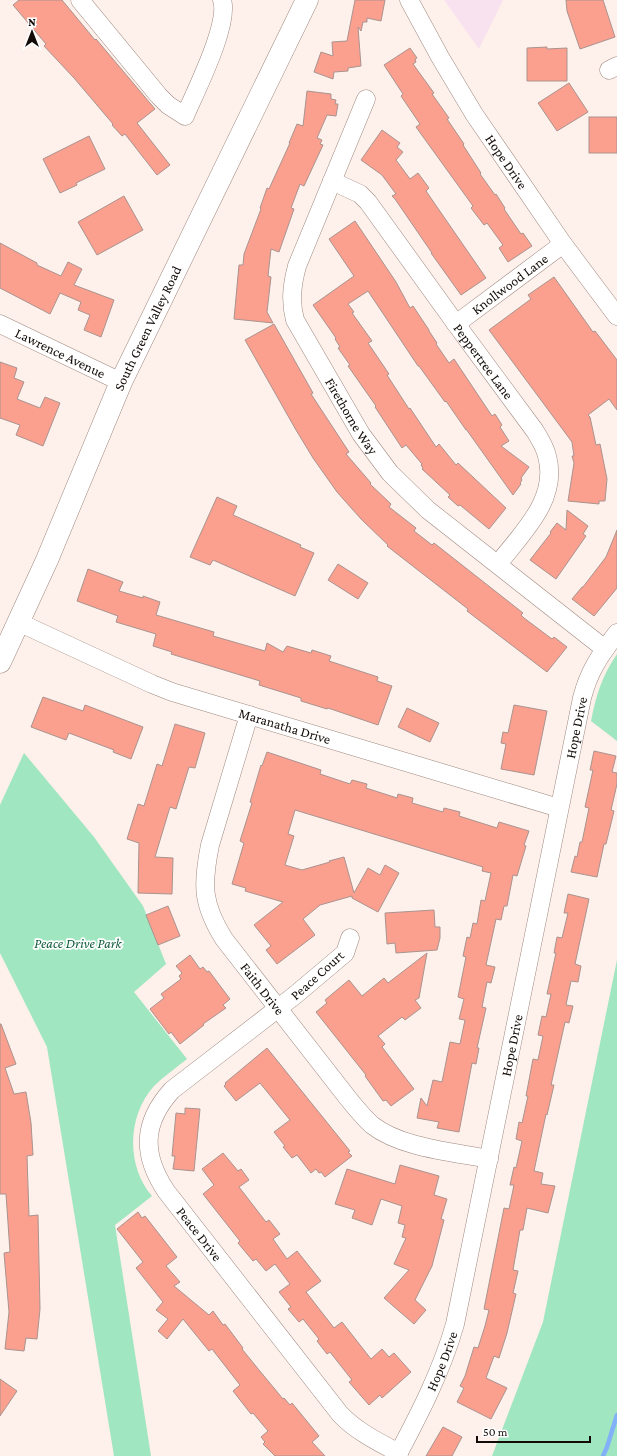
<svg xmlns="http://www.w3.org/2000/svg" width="617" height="1456" font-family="'Crimson Pro',serif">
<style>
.commercial{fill:#f8e2f0}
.green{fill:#a0e6c0}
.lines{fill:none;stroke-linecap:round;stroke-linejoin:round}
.stream{stroke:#82b1f7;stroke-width:4.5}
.building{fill:#fb9f8e;stroke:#aa938f}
.minor-casing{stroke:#9e8980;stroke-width:19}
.secondary-casing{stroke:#9e8980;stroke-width:23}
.minor{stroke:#fff;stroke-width:18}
.secondary{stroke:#fff;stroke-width:22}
.labels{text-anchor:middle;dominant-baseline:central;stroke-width:3.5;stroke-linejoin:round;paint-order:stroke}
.street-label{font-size:14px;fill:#120b08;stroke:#fff}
.park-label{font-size:14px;font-style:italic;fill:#125b3c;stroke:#fff}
</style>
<rect width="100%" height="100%" fill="#fef0ea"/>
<!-- commercial -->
<path class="commercial" d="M444,0H503L479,49Z"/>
<!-- green -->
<g class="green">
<path d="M617,654V741L591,721C596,695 602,676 617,654Z"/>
<path d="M24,753L94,837L143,906L166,964L134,992L187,1059C176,1068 164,1076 154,1086C127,1116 126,1166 152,1196L115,1225L151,1456H114L47,1047L0,953V805Z"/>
<path d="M617,960V1456H492L543,1322Z"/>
</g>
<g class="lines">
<!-- stream -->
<path class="stream" d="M603,1456L607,1447L617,1415"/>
</g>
<!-- building -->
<g class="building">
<path d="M19,0H62L95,40L96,39L155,109L137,123L170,165L157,175L125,134L122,136L112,125L113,124L74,78L44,46L46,44L13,5Z"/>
<path d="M355,0H385L381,21L367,18V22H363L361,31L358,27L361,66L348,68V71L334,72L333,79L314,72L321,52L333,56L332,42L347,41Z"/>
<path d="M566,0H603L615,37L580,49L567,11Z"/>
<path d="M547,47V49L567,48V81H527V48Z"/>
<path d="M410,48L417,58L415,59L416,62L413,64L434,93L432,94L449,118L447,119L464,144L463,145L481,173L480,174L495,195L496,194L505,208L504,209L521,234L523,233L532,246L508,262L499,248L503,245L487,223L484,225L471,208L473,206L416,127L420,124L401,96L403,94L384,65Z"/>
<path d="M569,83L588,112L557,131L538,103Z"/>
<path d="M307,91L331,94V99L336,100L335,104H338L336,116L327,115L317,138L322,140L320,144L323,145L304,186L300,184L291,208L294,209L279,252L271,249L268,276L271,277L267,312L273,323L234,319L239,265H243L244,254L261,209L260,208L267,188L269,189L290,143H289L297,124L303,126Z"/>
<rect x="589" y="117" width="28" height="36"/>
<path d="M382,130L400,143L397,147L403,152L396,160L410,179L418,173L429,188L426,191L486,278L461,295L431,253H432L395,199L392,196L396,194L382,175L361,160Z"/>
<path d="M89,136L105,169L76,183L77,185L60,193L43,159Z"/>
<path d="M124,196L143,230L97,255L78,222Z"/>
<path d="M355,221L396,282L410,308L413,306L429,330V331L437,343L436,344L449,363L454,359L492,416L495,414L502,425L500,427L509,441L501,446L529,467L521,478L522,480L520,483L521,484L513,495L466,429V430L446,401L445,402L419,366H418L368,291L348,304L354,312L352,313L372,341L368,343L389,374L387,375L409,409L410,408L436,447L439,444L456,465L458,463L506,508L489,529L460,505L458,506L448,497L450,495L422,469L423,468L421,465L422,464L406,445L402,448L377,410L375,407L376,406L348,366L350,365L338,348L340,347L335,339L336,338L313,305L354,276L329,239Z"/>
<path d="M0,243L37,263V265L61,276L68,262L82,269L74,285L114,300L101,337L84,330L90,315L78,310L81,302L60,293L50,314L0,288Z"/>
<path d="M554,277L593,332L595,331L617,360V410L609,399L588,415L590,417L596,445L600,444L607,479L605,501H599V504L568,501L574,463L572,456H574L572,442L489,330L531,299L528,295Z"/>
<path d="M274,324L313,393L311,394L349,452L346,454L371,483L370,484L391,504L389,507L416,528L414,531L432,545L434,543L523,613L521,615L524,618L552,639L554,637L567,647L547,672L467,611L468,609L387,546L388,545L361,519L337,492L313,458L296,430L245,340Z"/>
<path d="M0,362L17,368L14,378L24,382L17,399L40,408L45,397L60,403L43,446L16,435L20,425L0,418Z"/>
<path d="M217,497L237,506L233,515L301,545L300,547L314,553L295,596L213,560L210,565L190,557Z"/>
<path d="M567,510L588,526L583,534L586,536L556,579L530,560L551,533L550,532L557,523L566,530Z"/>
<path d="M617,530V588L594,616L572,599L582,587H583L606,557Z"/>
<path d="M338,564L368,583L358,599L328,580Z"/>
<path d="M88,569L123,582L119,591L143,598V596L160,602L156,615L214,632L213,636L265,651L267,643L283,652L287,646L311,653L312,650L331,656L329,661L378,677L377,681L392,686L378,725L328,708L327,709L301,701V698L259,685L260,681L171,654L172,652L153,646L156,634L116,622L118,616L77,601Z"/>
<path d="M43,697L83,711L85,705L143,727L131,759L113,752L114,750L69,733L66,740L31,727Z"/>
<path d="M514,705L547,711L534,775L501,769L506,744L501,743L503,732L508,733Z"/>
<path d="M407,708L439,723L430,742L398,727Z"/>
<path d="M175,724L205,733L195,768L189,767L176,809L170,807L155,857L173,858L172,894L138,893L139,843L127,839L138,804L144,806L157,764L162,766Z"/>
<path d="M594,751L616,756L612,772L617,773V784L611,810L614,811L606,844H604L597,877L571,872L575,856L577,857L580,842H582L589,808L585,807L593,770H590Z"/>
<path d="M267,752L321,770L320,774L350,784L352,780L367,784L366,788L397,798L398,794L413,798L412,803L443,812L444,808L460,812L459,816L497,828L499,822L529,831L524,845L526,846L517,876L513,875L507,906H504L501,920L496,919L486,965L495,967L491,983L487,982L482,1007L486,1008L477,1048H479L476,1064L472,1063L459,1132L437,1128L439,1122L417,1118L421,1098L427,1106L433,1080L442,1082L450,1042L460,1044L465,1020L459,1019L464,999L458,997L466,957L463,956L467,937L470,938L473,923L477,924L481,900L485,901L491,873L482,871L483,867L295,810L288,834L294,836L285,865L302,870L330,862L329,861L344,857L354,893L368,868L380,875L385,865L399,873L378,912L352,898V896L320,905L303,919L315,935L277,964L266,950L271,946L254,925L283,902L245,891L246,888L232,884L244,843L240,841L252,803L250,802L261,765L262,766Z"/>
<path d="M568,894L589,899L575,964L581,966L578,982L571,981L566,1005L573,1006L569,1023L565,1022L551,1085H554L547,1115L546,1114L534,1171L543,1173L541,1184L555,1186L548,1213L527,1208L523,1230H520L513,1270L518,1271L513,1293L516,1294L507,1333L499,1358L494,1356L486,1378L507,1388L491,1419L457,1402L464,1388L460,1386L465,1376L474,1347L478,1348L485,1326L489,1310L484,1309L504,1208L509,1209L514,1185H510L514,1167L516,1168L522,1141L516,1139L519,1122L522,1123L528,1096H526L533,1059L538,1060L543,1036L538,1035L542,1016L546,1017L551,994H547L556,953H554L557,937L562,938L568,913H564Z"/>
<path d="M168,906L180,936L158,945L146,915Z"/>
<path d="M434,910L435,927H440V938L437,950L396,953L395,943L387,944L385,913Z"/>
<path d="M427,953L419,998L415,1000L421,1008L405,1020L402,1017L378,1036L385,1044L382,1047L414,1089L391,1106L386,1100L383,1101L365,1076L366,1075L316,1012L327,1003L325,1000L349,980L362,996L384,978L388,983Z"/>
<path d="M190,955L200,969L203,967L207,972L209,971L230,999L223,1005L226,1008L203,1024L204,1025L180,1044L171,1032L169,1034L150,1009L164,998L161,994L181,979L179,976L182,973L176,966Z"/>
<path d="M0,1024H1L16,1064L5,1068L14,1094L26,1092L31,1123L33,1155L27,1156L29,1216L38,1215L40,1309L37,1339L26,1338L24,1351L5,1349L9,1312L4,1253L10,1252L6,1194H0Z"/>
<path d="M267,1048L350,1151L348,1152L352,1156L325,1177L321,1172L319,1173L316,1169L311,1173L297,1155L292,1158L283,1147L285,1146L274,1132L290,1120L260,1083L236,1101L224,1086L226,1084L225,1083Z"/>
<path d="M185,1108L200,1109L194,1171L173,1169L175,1156H172L176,1113L185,1114Z"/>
<path d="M223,1153L238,1171L241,1169L249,1180L239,1187L266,1222L269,1220L280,1234L273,1239L287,1259L297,1251L321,1281L306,1292L334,1328L342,1322L371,1359L382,1349L389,1357L394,1353L411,1372L382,1398L380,1395L369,1405L349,1382L352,1380L330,1352L327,1354L317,1341L319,1339L303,1319L299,1322L288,1309L291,1307L279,1292L290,1284L275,1264L266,1271L256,1259L253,1261L238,1243L240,1241L203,1194L214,1185L202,1169Z"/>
<path d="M400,1165L439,1176L434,1195L447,1199L441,1219L444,1220L432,1266L415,1300L426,1310L414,1324L384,1298L409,1270L394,1264L406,1238L402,1237L405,1225L398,1223L402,1206L381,1199L372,1225L352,1218L355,1210L335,1204L347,1169L395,1184Z"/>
<path d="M138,1212L142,1218L145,1216L177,1257L166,1266L180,1282L174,1286L209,1315L213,1311L223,1325L225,1324L243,1348L242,1349L259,1370L283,1399L284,1398L290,1405L292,1403L319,1436L312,1442L325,1456H275L263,1444L265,1442L261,1437L268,1431L253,1413L251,1414L233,1391L240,1385L212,1349L209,1351L183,1319L167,1339L158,1331L168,1319L156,1310L163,1302L136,1268L143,1262L117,1229Z"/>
<path d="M0,1379L17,1391L0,1416Z"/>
<path d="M443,1427L462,1437L452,1456H426Z"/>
</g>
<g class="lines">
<defs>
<g id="minor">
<path d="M80,0L159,96L168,105L185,116C195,92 230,24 222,0"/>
<path id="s1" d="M409,0L440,57L474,114L563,244L617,316"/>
<path d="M609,70L617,66"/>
<path id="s2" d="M366,99L297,266C292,285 290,301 295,320L361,434L390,473L428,510L605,649"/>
<path id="s3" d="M332,181L360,194L368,202L456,324L535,431C540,439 545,447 547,456C559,499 522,533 498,564"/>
<path id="s4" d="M0,324L121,382"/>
<path id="s5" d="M456,324L563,244"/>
<path id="s6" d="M18,622L152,684L172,692L559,808"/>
<path id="s7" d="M249,715L210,845C202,885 202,904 224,939L347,1097C355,1107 363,1117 372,1125C401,1148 454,1152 489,1159"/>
<path id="s8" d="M350,938L345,953L294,996L172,1090C142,1123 142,1155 166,1191L340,1414C356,1431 378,1442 399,1453"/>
<path id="s9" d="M397,1456C420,1413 442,1370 455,1324L582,698C589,671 600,655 617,633"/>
</g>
<g id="secondary">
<path id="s10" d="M0,662L47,560L121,382L307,0"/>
</g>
</defs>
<!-- minor casing -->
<use href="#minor" class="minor-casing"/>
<!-- secondary casing -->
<use href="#secondary" class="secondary-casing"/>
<!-- minor -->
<use href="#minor" class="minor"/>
<!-- secondary -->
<use href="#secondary" class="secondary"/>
</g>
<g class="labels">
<!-- street labels -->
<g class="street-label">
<text stroke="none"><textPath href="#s1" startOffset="189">Hope Drive</textPath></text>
<text stroke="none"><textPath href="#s5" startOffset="67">Knollwood Lane</textPath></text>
<text stroke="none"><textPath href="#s10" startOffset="365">South Green Valley Road</textPath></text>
<text stroke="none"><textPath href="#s4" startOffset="67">Lawrence Avenue</textPath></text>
<text stroke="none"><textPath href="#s3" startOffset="239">Peppertree Lane</textPath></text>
<text stroke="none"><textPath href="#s2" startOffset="347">Firethorne Way</textPath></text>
<text stroke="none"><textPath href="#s6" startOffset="287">Maranatha Drive</textPath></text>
<text stroke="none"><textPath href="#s9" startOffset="753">Hope Drive</textPath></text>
<text transform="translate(317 975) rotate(-42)">Peace Court</text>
<text stroke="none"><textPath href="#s7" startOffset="297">Faith Drive</textPath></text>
<text stroke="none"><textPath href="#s9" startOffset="429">Hope Drive</textPath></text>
<text stroke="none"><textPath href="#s8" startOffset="402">Peace Drive</textPath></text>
<text stroke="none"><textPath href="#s9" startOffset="105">Hope Drive</textPath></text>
</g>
<!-- park labels -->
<g class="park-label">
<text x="78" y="943">Peace Drive Park</text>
</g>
</g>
<!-- north arrow -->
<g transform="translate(32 32)" stroke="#ffffff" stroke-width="3" paint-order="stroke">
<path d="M0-3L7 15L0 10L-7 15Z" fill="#120b08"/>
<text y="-6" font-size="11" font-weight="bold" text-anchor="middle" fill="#120b08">N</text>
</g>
<!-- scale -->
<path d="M477 1436v6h113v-6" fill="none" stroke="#120b08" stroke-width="2"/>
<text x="483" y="1436" font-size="12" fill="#120b08" stroke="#ffffff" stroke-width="3" paint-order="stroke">50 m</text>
</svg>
